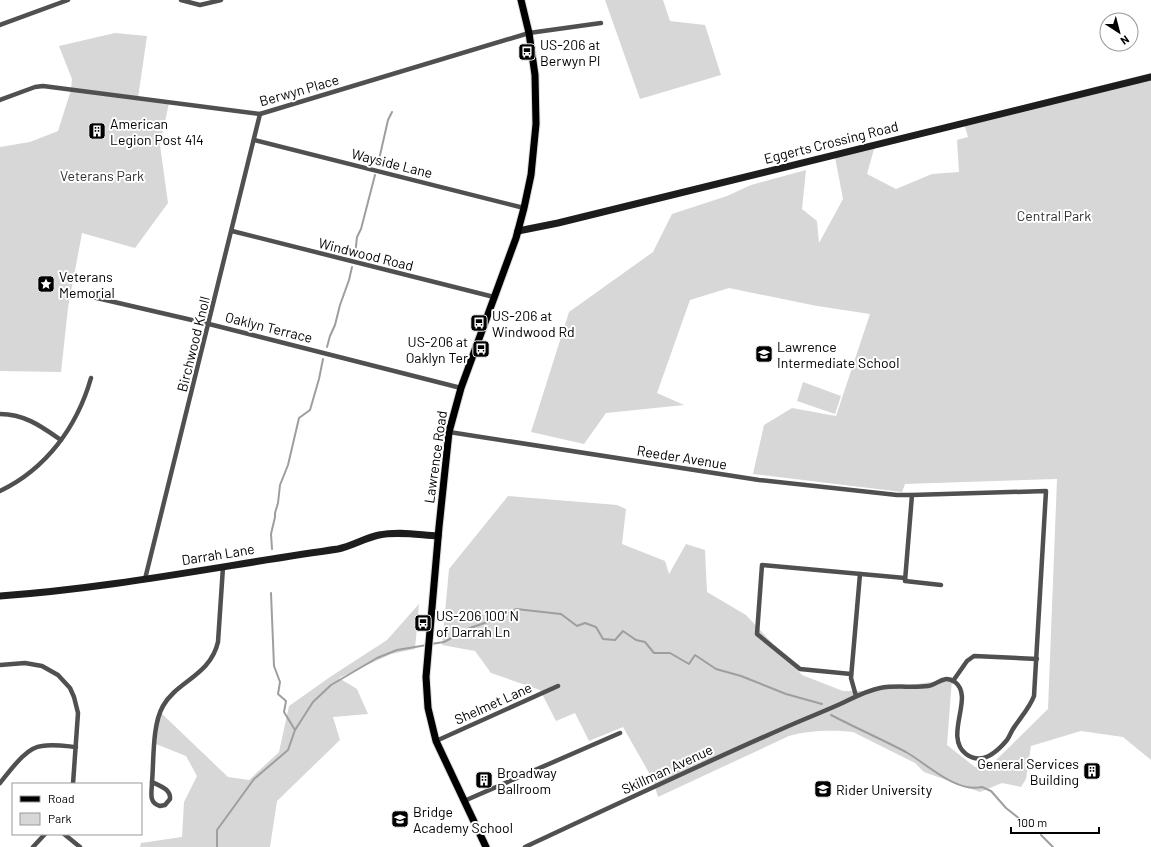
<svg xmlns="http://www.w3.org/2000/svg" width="1151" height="847" font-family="Barlow,sans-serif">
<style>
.green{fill:#d7d7d7}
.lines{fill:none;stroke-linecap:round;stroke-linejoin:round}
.stream{stroke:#9e9e9e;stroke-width:2}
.primary-casing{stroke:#dbdbdb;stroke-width:9}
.street{stroke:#505050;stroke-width:4.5}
.secondary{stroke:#1d1d1d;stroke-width:7}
.primary{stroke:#000;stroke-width:7}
.labels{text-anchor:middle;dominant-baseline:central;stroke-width:4;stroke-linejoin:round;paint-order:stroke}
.poi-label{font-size:14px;fill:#000;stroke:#fff;text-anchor:start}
.street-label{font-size:14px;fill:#000;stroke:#fff}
.park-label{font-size:14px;fill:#2e2e2e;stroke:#fff}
</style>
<rect width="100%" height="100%" fill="#fff"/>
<!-- green -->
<g class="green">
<path d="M605,0H663L670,21L705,25L721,75L640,99Z"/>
<path d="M115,33L147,36L138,98L169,103L160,145L168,203L135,248L82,233L68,308L61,372L0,371V147L30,142L58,131L71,90L72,79L59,46Z"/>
<path d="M1151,73V760L1123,737L1081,731L1031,746L1026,779L1021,787L1002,783L980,792L924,772L915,763L853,732C833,730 809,730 789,736L658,797L653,780L623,727L589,741L575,713L556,721L540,690L491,673L475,651L442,645L449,569L508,496L617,505L626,509L622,544L665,561L669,574L686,544L705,550L707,592L746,615L802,675L843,691H868L952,679L947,745L975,767L991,765L1048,709L1057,479L905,484L902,492L753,474L764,425L792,408L836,416L870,314L817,306L729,288L690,300L657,393L684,405L606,413L584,444L531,432L569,312L653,252L672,214L727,196L751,185L806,170L802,209L817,221L819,243L843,199L834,152L876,142L867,174L896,189L932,174L959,172L957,140L968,137L963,120Z"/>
<path d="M803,382L841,396L835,414L797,401Z"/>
<path d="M419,604L415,649L391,654L339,678L357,689L368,714L333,717L340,740L277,801L270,847H140L141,843L182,837L184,802L197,776L186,756L156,744L159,711L228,777L249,780L279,752L289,706L330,677L387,640Z"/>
</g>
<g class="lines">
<!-- stream -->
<g class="stream">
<path d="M378,164L388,120L392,112"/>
<path d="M355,255L357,237L361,229L375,175"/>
<path d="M327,347L330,336L335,325L340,305L349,280L352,267"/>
<path d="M272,549L271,534L275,517V513L278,503L280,485L288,465L299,418L310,410L319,379L323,359"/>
<path d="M271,593L274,666L280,682L278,694L286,701L284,712L295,730"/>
<path d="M431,644L444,642L470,628L502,617L516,609L561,614L577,626L585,623L596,627L603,639L615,640L623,631L636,640L645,642L654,653H670L689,664L695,655L716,669L741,676L786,694L822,704"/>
<path d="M831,715C856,728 881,739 906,752C927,764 956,793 982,787L991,791L1006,808L1030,827"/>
<path d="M1041,835L1053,847"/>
<path d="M217,847V830L254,779L288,750L295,730L313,702L331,685L377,658L397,650L427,645"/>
</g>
<defs>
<path id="primary" d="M486,847L436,741L428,708L426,677L439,527L449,432L461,388L516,238L524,208L531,175L536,124L535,75L529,33L521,0"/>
</defs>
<!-- primary casing -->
<use href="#primary" class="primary-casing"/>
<!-- street -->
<g class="street">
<path d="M181,0L200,5L221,0"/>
<path d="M0,25L68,0"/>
<path d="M0,100L35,87L43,86L260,114L529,33L601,23"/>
<path d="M254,140L524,208"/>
<path d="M232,231L494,297"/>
<path d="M71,292L209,324L461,388"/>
<path d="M0,414C25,414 42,427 61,440"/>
<path d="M449,432L759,480L897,495H912"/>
<path d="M0,491C46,469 77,427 91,378"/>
<path d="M145,579L260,114"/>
<path d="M0,665L25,663L42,666L58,675L70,688L74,697L78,713L73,784"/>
<path d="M851,674L800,669L757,634L762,565L905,578"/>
<path d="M953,681L967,661L974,656L1037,659"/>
<path d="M856,696L851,678L860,574"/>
<path d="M436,741L558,686"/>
<path d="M152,782C154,760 152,725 163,706C177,681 210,676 218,642L223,567"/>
<path d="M152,782C160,786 171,789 170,799L165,805L160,806C148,803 152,792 152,782Z"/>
<path d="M0,783C10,771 26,747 42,746C53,744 65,746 76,747"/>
<path d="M464,801L620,733"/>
<path d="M64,834L80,847"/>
<path d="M33,847L45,834"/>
<path d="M525,847C611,807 697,766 784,728C802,720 820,713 838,705C851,699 865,691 880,688C896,685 912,688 928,686C938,685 943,674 955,682C975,697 943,736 966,754C982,766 997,752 1007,740C1010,736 1011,731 1015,726C1021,717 1030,707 1034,696L1046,491L912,495L905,581L941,585"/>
</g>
<!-- secondary -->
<g class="secondary">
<path d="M518,231L558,223L1151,77"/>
<path d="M0,596C114,588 225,565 338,549C352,546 365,538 379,535C399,531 419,535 438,536"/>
</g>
<!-- primary -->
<use href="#primary" class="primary"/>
</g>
<!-- icons -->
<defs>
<symbol id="bus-square" viewBox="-11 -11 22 22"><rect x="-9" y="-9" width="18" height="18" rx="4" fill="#000" stroke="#fff"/><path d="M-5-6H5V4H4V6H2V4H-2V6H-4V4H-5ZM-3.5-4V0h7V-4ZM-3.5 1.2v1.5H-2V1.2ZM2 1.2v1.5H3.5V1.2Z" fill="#fff"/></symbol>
<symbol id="building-square" viewBox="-11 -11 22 22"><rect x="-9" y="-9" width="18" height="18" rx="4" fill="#000" stroke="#fff"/><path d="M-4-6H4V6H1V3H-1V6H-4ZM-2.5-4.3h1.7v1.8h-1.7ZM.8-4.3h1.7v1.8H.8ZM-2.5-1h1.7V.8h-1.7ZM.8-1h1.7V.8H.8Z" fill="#fff"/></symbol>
<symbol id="sight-square" viewBox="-11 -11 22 22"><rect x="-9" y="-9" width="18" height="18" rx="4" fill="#000" stroke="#fff"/><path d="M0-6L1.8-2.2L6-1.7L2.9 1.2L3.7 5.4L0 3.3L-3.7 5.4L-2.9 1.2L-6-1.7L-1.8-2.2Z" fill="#fff"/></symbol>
<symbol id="school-square" viewBox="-11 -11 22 22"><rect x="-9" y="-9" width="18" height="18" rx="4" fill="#000" stroke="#fff"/><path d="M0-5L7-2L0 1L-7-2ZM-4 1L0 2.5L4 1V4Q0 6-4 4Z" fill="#fff"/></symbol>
<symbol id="university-square" viewBox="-11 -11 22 22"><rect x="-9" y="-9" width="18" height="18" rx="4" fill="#000" stroke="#fff"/><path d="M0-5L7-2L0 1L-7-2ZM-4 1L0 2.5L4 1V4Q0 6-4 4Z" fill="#fff"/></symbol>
</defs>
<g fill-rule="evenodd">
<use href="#bus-square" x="517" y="42" width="20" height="20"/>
<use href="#building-square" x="87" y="121" width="20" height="20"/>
<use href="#sight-square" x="36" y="274" width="20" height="20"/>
<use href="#bus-square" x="469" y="313" width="20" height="20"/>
<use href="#bus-square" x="471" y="339" width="20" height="20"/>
<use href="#school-square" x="754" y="344" width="20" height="20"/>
<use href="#bus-square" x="413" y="613" width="20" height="20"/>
<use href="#building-square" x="1082" y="761" width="20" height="20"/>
<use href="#building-square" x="474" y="770" width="20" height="20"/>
<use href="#university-square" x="813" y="779" width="20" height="20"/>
<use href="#school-square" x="390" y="809" width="20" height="20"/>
</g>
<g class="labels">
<!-- poi labels -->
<g class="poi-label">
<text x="540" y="44">US-206 at<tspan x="540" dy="16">Berwyn Pl</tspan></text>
<text x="110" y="123">American<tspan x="110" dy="16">Legion Post 414</tspan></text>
<text x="59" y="276">Veterans<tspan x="59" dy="16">Memorial</tspan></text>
<text x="492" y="315">US-206 at<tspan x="492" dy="16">Windwood Rd</tspan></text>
<text x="468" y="341" text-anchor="end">US-206 at<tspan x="468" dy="16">Oaklyn Ter</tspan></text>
<text x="777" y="346">Lawrence<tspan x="777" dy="16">Intermediate School</tspan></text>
<text x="436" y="615">US-206 100' N<tspan x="436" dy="16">of Darrah Ln</tspan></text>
<text x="1079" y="763" text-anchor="end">General Services<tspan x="1079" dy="16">Building</tspan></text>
<text x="497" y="772">Broadway<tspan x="497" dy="16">Ballroom</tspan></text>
<text x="836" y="789">Rider University</text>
<text x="413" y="811">Bridge<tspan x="413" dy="16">Academy School</tspan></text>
</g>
<!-- street labels -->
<g class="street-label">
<text transform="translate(299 90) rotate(-16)">Berwyn Place</text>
<text transform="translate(831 142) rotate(-14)">Eggerts Crossing Road</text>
<text transform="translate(392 163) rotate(14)">Wayside Lane</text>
<text transform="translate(366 254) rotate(14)">Windwood Road</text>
<text transform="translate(269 327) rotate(14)">Oaklyn Terrace</text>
<text transform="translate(193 344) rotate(-76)">Birchwood Knoll</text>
<text transform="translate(435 457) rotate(-82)">Lawrence Road</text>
<text transform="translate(682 457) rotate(9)">Reeder Avenue</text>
<text transform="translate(218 554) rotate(-9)">Darrah Lane</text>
<text transform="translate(493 703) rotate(-24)">Shelmet Lane</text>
<text transform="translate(667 769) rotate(-25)">Skillman Avenue</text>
</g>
<!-- park labels -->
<g class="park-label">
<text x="102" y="175">Veterans Park</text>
<text x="1054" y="215">Central Park</text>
</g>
</g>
<!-- legend -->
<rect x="12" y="783" width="130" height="52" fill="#ffffff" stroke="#999999"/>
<rect x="20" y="796" width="20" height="6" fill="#000000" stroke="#999999"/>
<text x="48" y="803" font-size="12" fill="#000000">Road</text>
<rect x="20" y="813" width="20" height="12" fill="#d7d7d7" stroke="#999999"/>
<text x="48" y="823" font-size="12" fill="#000000">Park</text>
<!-- north arrow -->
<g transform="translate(1119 32) rotate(144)"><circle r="19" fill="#ffffff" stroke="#999999"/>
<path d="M0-3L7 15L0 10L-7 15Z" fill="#000000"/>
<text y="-6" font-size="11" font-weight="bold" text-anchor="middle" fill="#000000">N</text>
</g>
<!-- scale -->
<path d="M1011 827v6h88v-6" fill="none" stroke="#000000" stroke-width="2"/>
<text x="1017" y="827" font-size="12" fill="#000000" stroke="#ffffff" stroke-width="3" paint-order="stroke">100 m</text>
</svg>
